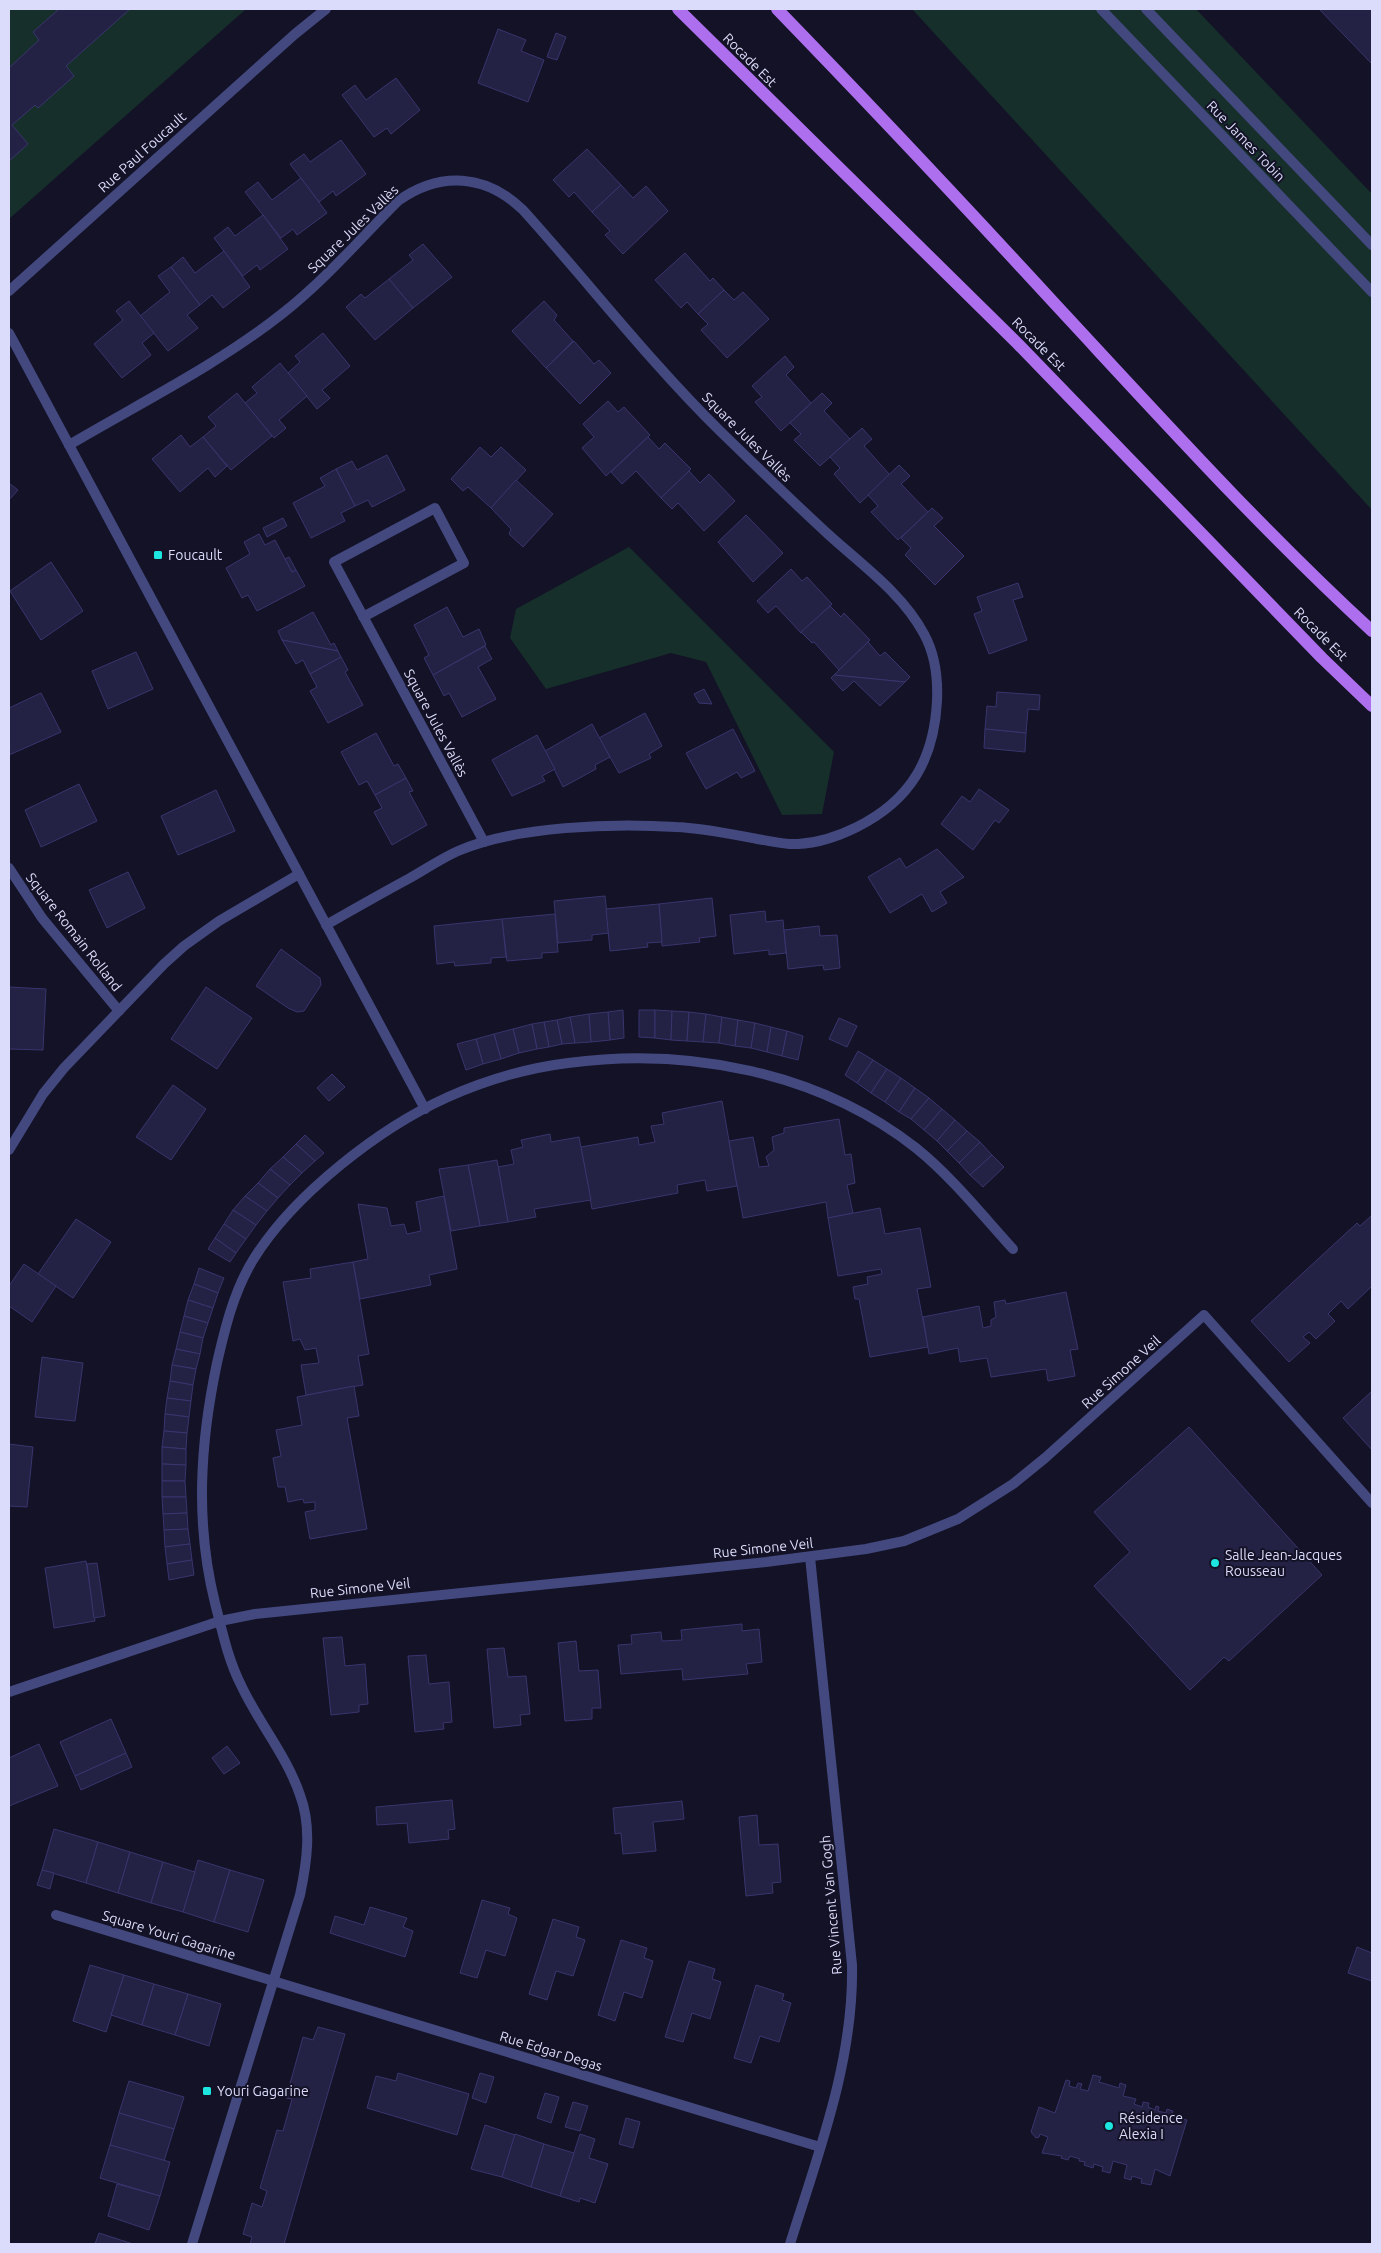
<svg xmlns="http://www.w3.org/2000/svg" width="1381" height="2253" font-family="Ubuntu,sans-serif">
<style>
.green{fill:#162f2b}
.building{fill:#232144;stroke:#39356e}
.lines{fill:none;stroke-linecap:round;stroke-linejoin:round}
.minor{stroke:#43487f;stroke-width:10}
.tertiary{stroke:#43487f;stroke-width:10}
.primary{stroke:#ae6fee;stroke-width:12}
.poi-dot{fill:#1de5df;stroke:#131226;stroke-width:2}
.labels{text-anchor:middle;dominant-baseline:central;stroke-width:4;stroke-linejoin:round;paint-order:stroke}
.street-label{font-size:14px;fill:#dbdcfb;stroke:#131226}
.poi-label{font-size:14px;fill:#dbdcfb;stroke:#131226;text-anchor:start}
</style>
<rect width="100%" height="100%" fill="#131226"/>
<!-- green -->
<g class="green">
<path d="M9,9H246L9,219Z"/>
<path d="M912,9H1196L1372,194V510Z"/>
<path d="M629,547L834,752L822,814L782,815L706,662L671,653L546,689L510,638L516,609Z"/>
</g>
<!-- building -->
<g class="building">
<path d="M59,9H130L66,66L74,76L38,108L35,105L12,125L28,144L9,161V68L39,40L33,32Z"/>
<path d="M1319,9H1372V64Z"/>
<path d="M498,29L526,40L521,51L544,60L528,102L478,83Z"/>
<path d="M556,33L566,37L557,60L547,57Z"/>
<path d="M396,78L420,110L391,134L387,128L374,137L342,95L355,85L366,100Z"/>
<path d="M341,140L366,174L336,196L333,191L319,202L290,164L304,154L310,162Z"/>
<path d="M587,149L621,185L592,212L574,192L569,197L553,180Z"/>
<path d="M301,178L327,213L297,235L293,229L281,238L245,192L258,182L272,200Z"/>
<path d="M621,185L633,198L646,186L668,211L623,254L605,235L610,231L592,212Z"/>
<path d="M263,215L288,249L260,270L257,265L243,276L214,238L228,227L235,236Z"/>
<path d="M423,244L452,277L413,308L389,279L413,260L409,255Z"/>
<path d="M224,251L250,287L223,308L212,295L200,305L171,267L183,257L195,273Z"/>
<path d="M685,253L710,281L713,278L724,290L698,314L687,302L681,308L655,280Z"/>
<path d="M171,267L200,305L187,315L198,328L168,351L140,316L170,292L158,276Z"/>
<path d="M389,279L413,308L375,340L346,307L361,294L365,298Z"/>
<path d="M724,290L734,300L743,292L769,319L727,358L701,330L708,324L698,314Z"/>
<path d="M129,301L154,333L142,343L151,355L122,378L94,344L123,320L116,311Z"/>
<path d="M544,301L557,315L554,320L573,341L546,368L512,331Z"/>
<path d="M323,333L350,366L322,390L330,398L317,409L288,373L300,362L295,356Z"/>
<path d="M574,341L594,364L599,360L611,373L580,404L546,368Z"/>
<path d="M785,356L794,367L786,375L811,403L781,431L755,402L762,397L752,386Z"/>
<path d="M280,363L307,396L279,420L286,428L274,438L245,403L257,393L252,387Z"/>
<path d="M237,393L272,436L231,470L203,437L216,426L208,417Z"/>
<path d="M822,393L832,403L824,411L850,439L820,466L794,440L801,434L790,423Z"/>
<path d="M608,401L618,412L624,407L650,435L606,476L582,448L594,437L583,424Z"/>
<path d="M862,428L872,439L864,446L890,475L860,503L834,474L840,468L830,457Z"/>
<path d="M181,435L190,447L203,437L227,466L215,477L208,468L180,492L152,459Z"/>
<path d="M648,437L659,449L665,443L691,469L661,498L636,471L622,484L611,472Z"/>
<path d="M480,447L491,457L501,447L526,470L491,508L468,487L463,491L451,479Z"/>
<path d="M387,455L405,490L372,507L368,500L355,506L336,469L352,461L357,470Z"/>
<path d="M899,465L910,476L901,484L928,512L898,540L871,512L878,506L868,495Z"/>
<path d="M336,469L355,506L341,513L345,521L311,538L293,503L325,486L320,478Z"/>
<path d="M689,471L700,483L709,474L735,501L704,531L678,503L672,509L661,498Z"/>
<path d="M516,480L553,514L523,547L509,534L511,529L491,508Z"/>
<path d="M9,483L18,490L9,500Z"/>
<path d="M932,508L943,518L934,526L964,556L935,585L905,555L911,548L901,538Z"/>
<path d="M746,515L783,553L753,582L718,542Z"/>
<path d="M283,518L287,526L267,537L263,528Z"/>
<path d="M259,534L265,545L275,540L292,572L296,570L305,586L257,611L248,595L242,598L226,568L250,554L244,542Z"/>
<path d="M289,557L296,570L292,572L285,559Z"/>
<path d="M51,562L83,611L41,640L10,591Z"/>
<path d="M791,569L802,581L807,577L832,604L801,633L776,606L768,613L757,601Z"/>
<path d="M1018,583L1023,597L1013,600L1027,640L989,654L974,614L982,611L977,597Z"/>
<path d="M830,606L841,617L844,613L870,640L839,670L814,642L812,643L801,632Z"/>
<path d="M447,607L463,637L479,629L486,645L433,675L424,658L429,655L414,625Z"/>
<path d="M313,612L331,645L334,643L338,651L282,640L278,631Z"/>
<path d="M282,640L338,651L341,657L310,674L303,660L296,664Z"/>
<path d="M868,642L880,656L885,652L910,677L905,682L834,675Z"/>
<path d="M485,646L492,659L478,667L496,699L462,717L449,693L444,696L433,675Z"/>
<path d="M136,652L153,689L108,709L92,671Z"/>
<path d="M341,657L348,670L345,672L363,705L328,723L310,691L317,687L310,674Z"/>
<path d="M834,675L905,682L880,706L854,681L843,691L831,678Z"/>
<path d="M704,689L712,704L699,703L694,694Z"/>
<path d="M997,692L1040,695L1039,710L1028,709L1026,733L985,729L987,706L996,707Z"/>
<path d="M41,693L61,732L9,755V708Z"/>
<path d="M645,713L662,746L649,754L651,758L619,773L599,738Z"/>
<path d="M592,724L610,757L595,765L596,769L563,787L545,751Z"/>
<path d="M733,729L755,771L741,778L737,772L706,789L686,753Z"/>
<path d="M985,729L1026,733L1025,752L984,748Z"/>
<path d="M376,733L394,766L398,764L406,778L375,795L367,781L359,785L341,752Z"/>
<path d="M537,735L555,769L542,776L545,781L512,796L492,760Z"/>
<path d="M406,778L413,791L409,792L427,825L392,845L374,812L382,808L375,795Z"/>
<path d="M79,784L97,821L41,847L25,810Z"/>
<path d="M979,789L1009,810L999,823L995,820L973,850L941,824L962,796L970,802Z"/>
<path d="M216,790L235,831L178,855L161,816Z"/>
<path d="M937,849L964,877L940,892L947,903L932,912L922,894L890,913L868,877L900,858L906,868Z"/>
<path d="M128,872L145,908L107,928L89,890Z"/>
<path d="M605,896L609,933L592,935V940L558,943L554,901Z"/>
<path d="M712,898L716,936L699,938L700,942L662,946L659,904Z"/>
<path d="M659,904L662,942L647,943L648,947L610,951L606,909Z"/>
<path d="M765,911L766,922L783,920L786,953L769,955V950L734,954L730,915Z"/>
<path d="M555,914L558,952L542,953V958L507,961L502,919Z"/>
<path d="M502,919L506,957L491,958V963L455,966L454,962L437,964L434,926Z"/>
<path d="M819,926L820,936L837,935L840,968L824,970L823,965L788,969L784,930Z"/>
<path d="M281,949L320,978L321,985L304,1011L297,1012L288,1008L256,986Z"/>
<path d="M9,987L46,989L43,1050L9,1049Z"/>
<path d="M206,987L252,1018L217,1069L171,1039Z"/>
<path d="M623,1010L624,1038L610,1040L608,1012Z"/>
<path d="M639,1010H655V1038L639,1037Z"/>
<path d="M655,1010L672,1011L671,1040L655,1038Z"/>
<path d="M672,1011L689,1012L687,1041L671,1040Z"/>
<path d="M608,1012L610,1040L591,1042L589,1014Z"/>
<path d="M689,1012L706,1014L703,1042L687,1041Z"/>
<path d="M589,1014L591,1042L575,1043L570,1017Z"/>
<path d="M706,1014L722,1017L719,1043L703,1042Z"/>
<path d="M570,1017L575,1043L562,1044L557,1020Z"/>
<path d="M722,1017L738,1020L735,1046L719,1043Z"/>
<path d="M839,1018L857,1026L847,1047L829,1039Z"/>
<path d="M557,1020L562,1044L549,1047L544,1022Z"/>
<path d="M738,1020L755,1023L751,1048L735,1046Z"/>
<path d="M544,1022L549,1047L537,1049L532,1024Z"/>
<path d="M755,1023L771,1027L767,1052L751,1048Z"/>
<path d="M532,1024L537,1049L519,1053L513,1029Z"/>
<path d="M771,1027L787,1031L782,1056L767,1052Z"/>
<path d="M513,1029L519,1053L501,1059L494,1034Z"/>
<path d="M787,1031L803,1036L798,1060L782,1056Z"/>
<path d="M494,1034L501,1059L483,1064L476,1039Z"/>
<path d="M476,1039L483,1064L466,1070L457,1044Z"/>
<path d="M858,1051L873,1060L857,1083L845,1075Z"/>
<path d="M873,1060L887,1069L871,1093L857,1083Z"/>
<path d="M887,1069L901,1078L885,1102L871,1093Z"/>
<path d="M332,1074L345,1087L329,1101L317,1088Z"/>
<path d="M901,1078L915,1088L899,1112L885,1102Z"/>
<path d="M173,1085L206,1109L171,1160L136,1137Z"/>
<path d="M915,1088L929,1098L911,1119L899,1112Z"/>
<path d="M929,1098L942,1109L924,1130L911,1119Z"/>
<path d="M722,1101L737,1186L707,1191L705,1180L677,1185L678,1193L592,1209L581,1147L638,1137L639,1145L655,1142L651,1126L664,1124L662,1113Z"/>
<path d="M942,1109L955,1120L937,1141L924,1130Z"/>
<path d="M839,1119L845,1155L851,1154L855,1183L847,1185L853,1213L828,1218L826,1202L743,1218L729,1141L753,1137L759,1167L769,1166L766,1157L774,1150L772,1137L784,1133V1128Z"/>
<path d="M955,1120L967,1131L947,1151L937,1141Z"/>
<path d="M967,1131L980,1142L959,1163L947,1151Z"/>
<path d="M550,1134L551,1142L579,1137L591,1200L534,1209L536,1217L508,1222L498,1167L514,1164L511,1150L523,1147L521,1140Z"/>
<path d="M305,1135L324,1153L315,1161L296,1144Z"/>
<path d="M980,1142L992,1155L970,1175L959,1163Z"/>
<path d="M296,1144L315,1161L302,1173L283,1157Z"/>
<path d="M992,1155L1004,1167L983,1187L970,1175Z"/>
<path d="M283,1157L302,1173L290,1185L270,1169Z"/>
<path d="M497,1160L508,1222L480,1226L468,1165Z"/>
<path d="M468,1165L480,1226L451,1231L439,1169Z"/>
<path d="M270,1169L290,1185L278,1198L258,1183Z"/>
<path d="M258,1183L278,1198L267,1211L245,1196Z"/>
<path d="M245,1196L267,1211L256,1225L233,1210Z"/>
<path d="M444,1196L457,1269L429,1275L431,1285L360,1299L353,1262L368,1259L358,1204L387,1208L391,1226L404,1224L407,1234L421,1231L416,1202Z"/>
<path d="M880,1208L885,1234L920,1228L931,1287L917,1289L928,1347L870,1357L859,1299H855L853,1287L868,1284L867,1277L882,1274L881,1269L838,1276L828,1218Z"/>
<path d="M233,1210L256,1225L246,1239L224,1224Z"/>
<path d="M1371,1216L1372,1218V1286L1348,1309L1341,1301L1328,1314L1335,1321L1316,1339L1309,1332L1303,1337L1310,1343L1289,1362L1251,1321L1357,1223L1360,1226Z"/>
<path d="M76,1219L111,1242L73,1298L38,1274Z"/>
<path d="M224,1224L246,1239L236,1253L215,1238Z"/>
<path d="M215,1238L236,1253L230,1262L208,1249Z"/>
<path d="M353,1262L369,1354L358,1356L363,1385L306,1395L301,1365L319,1363L316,1348L305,1350L300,1339L293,1341L283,1282L311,1278L310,1269Z"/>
<path d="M24,1264L56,1286L32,1322L9,1306V1286Z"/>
<path d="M199,1268L224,1278L218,1293L194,1284Z"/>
<path d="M194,1284L218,1293L213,1308L188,1300Z"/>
<path d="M1066,1292L1078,1349L1070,1350L1075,1376L1048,1381L1046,1369L991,1377L987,1358L960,1362L958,1348L929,1354L923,1317L979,1306L983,1328L991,1326V1320L996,1317L994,1302L1005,1300L1006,1304Z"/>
<path d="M188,1300L213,1308L208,1323L184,1316Z"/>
<path d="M184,1316L208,1323L203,1338L180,1332Z"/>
<path d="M180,1332L203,1338L200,1354L176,1349Z"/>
<path d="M176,1349L200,1354L196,1369L172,1365Z"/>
<path d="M42,1357L83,1363L75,1421L35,1417Z"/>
<path d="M172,1365L196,1369L193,1385L170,1381Z"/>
<path d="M170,1381L193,1385L191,1401L167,1398Z"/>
<path d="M354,1386L359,1416L347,1418L367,1529L310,1539L305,1512L315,1510V1502L304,1503L303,1499L288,1502L285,1487H278L273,1458L281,1456L276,1430L302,1425L297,1397Z"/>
<path d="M1372,1391V1450L1343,1418Z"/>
<path d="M167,1398L191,1401L189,1417L165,1414Z"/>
<path d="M165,1414L189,1417L187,1433L164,1431Z"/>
<path d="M1189,1427L1322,1575L1229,1661L1224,1657L1190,1690L1094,1586L1130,1552L1094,1512Z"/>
<path d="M164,1431L187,1433L186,1449L162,1447Z"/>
<path d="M9,1444L33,1447L27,1507L9,1506Z"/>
<path d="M162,1447L186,1449V1465L162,1464Z"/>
<path d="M162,1464L186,1465L185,1481H162Z"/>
<path d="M162,1481H185L186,1497H162Z"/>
<path d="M162,1497H186L187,1513L163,1514Z"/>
<path d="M187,1513L188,1529L164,1530L163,1514Z"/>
<path d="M188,1529L190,1544L165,1547L164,1530Z"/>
<path d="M190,1544L192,1560L167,1564L165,1547Z"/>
<path d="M192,1560L194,1575L169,1580L167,1564Z"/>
<path d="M86,1561L95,1621L54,1628L45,1568Z"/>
<path d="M97,1563L105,1616L94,1618L87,1564Z"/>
<path d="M742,1624V1631L759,1629L762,1662L746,1664L748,1674L683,1680L682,1669L621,1674L618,1645L632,1644L631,1635L661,1632L662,1641L682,1640L681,1630Z"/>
<path d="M342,1637L345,1666L365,1664L368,1704L359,1705V1712L331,1715L323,1638Z"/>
<path d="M576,1641L579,1671L598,1670L601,1708H592V1719L565,1721L558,1643Z"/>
<path d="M504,1648L508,1677L526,1676L530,1714L520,1715L521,1725L494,1728L487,1649Z"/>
<path d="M426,1655L429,1684L449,1682L452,1722L443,1723L444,1729L415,1732L408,1656Z"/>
<path d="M111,1719L126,1753L75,1776L60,1742Z"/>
<path d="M39,1744L58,1786L9,1806V1758Z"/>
<path d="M227,1746L240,1763L224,1774L212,1758Z"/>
<path d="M126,1753L132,1767L81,1790L75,1776Z"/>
<path d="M452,1800L455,1829L448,1830L449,1839L409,1843L407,1823L377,1825L376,1807Z"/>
<path d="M682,1801L684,1819L653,1822L656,1851L623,1854L621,1833L615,1834L613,1808Z"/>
<path d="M757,1815L759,1845L778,1844L781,1882L772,1883L773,1893L746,1896L739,1817Z"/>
<path d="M54,1829L98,1842L86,1883L42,1870Z"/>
<path d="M98,1842L130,1852L118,1893L86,1883Z"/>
<path d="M130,1852L163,1862L151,1903L118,1893Z"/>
<path d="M198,1860L230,1870L214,1922L183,1912Z"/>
<path d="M163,1862L195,1872L183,1912L151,1903Z"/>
<path d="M42,1870L54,1873L50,1889L37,1885Z"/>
<path d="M230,1870L264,1880L248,1932L214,1922Z"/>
<path d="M482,1900L510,1908L508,1914L517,1918L505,1956L486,1950L477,1978L460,1973Z"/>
<path d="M370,1907L407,1918L403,1927L413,1931L405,1957L330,1933L335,1916L364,1925Z"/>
<path d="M553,1919L579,1927L576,1937L585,1940L573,1976L556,1971L547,2000L529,1994Z"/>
<path d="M621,1940L647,1948L644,1958L653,1961L642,1998L624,1992L615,2021L598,2015Z"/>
<path d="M1357,1947L1372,1953V1981L1348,1973Z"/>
<path d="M689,1961L715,1969L712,1979L721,1982L710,2019L692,2013L683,2042L665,2037Z"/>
<path d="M90,1965L124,1975L106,2032L73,2021Z"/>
<path d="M124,1975L154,1984L142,2025L111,2015Z"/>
<path d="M154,1984L188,1994L175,2035L142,2025Z"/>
<path d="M756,1985L784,1994L782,2000L791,2003L779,2042L760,2036L751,2063L734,2058Z"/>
<path d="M188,1994L221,2004L209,2046L175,2035Z"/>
<path d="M318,2027L345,2034L284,2244H250L252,2237L243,2234L252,2203L262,2207L267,2191L260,2188L277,2130L283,2131L292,2099L286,2098L303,2037L313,2040Z"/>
<path d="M398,2073L469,2094L457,2135L367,2108L376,2076L396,2081Z"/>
<path d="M480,2073L494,2077L486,2103L472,2098Z"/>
<path d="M1093,2075L1101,2077L1099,2082L1119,2088L1120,2083L1126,2085L1123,2096L1136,2099L1134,2104L1142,2107L1143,2102L1149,2103L1148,2107L1155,2110L1156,2106L1159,2107L1158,2111L1166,2113L1167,2109L1173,2111L1171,2117L1187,2120L1170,2176L1155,2169L1151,2185L1141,2183L1142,2179L1132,2176L1131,2180L1124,2178L1127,2165L1113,2161L1110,2173L1102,2171L1103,2167L1094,2164L1093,2168L1084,2165L1085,2162L1079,2161L1080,2159L1070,2156L1068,2160L1061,2158L1062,2156L1042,2153L1048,2137L1040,2134L1039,2137L1036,2138L1031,2132L1039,2107L1055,2113L1066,2080L1070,2081L1069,2086L1076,2088L1078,2083L1082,2084L1080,2089L1088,2091Z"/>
<path d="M129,2081L184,2097L174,2129L119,2113Z"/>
<path d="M545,2093L559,2097L551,2123L537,2118Z"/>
<path d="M573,2102L588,2106L580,2131L565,2127Z"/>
<path d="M119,2113L174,2129L164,2161L110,2145Z"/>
<path d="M626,2118L640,2122L633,2148L619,2144Z"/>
<path d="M485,2125L515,2135L502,2177L471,2169Z"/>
<path d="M515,2134L544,2144L531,2187L502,2177Z"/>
<path d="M580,2134L595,2139L589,2158L608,2164L595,2203L580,2198L579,2202L560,2196Z"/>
<path d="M544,2144L574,2153L560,2196L531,2187Z"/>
<path d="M110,2145L170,2162L160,2196L100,2178Z"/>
<path d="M117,2184L160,2196L149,2230L108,2216Z"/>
<path d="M99,2233L133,2244H95Z"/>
</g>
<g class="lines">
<!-- minor -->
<g class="minor">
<path d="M1101,9L1372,292"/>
<path d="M1146,9L1372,245"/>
<path d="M9,333L425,1109"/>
<path d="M69,445C140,403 219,364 283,313C325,280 360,239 398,201C440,171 486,174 523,210C589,283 649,361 720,431C756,466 792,501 829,535C862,565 903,594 924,634C935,654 938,678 937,701C934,759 911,800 857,827C839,836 818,843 798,844C785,845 771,841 757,839C730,834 703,828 676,827C613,823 516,826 458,851C442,858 426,869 410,878C382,893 354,909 326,925"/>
<path d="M363,617L464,563L435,508L334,562L484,842"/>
<path d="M9,868L42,918L119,1011"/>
<path d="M9,1150L43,1094L64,1068L164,964L184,946L219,921L299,874"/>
<path d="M9,1692L220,1621L255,1614L766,1562L866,1549L904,1541L958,1519L1013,1484L1045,1458L1204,1315L1372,1503"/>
<path d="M56,1915L820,2147"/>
<path d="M192,2244L300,1895C307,1862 312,1827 300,1795C287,1756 258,1722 241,1685C228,1660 222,1630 215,1603C195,1523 200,1443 217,1363C225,1328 234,1291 253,1260C293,1195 379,1128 448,1097C486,1080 528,1068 568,1063C689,1047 819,1072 916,1148C952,1177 982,1215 1013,1249"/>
<path d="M790,2244C818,2154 854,2061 852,1965L810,1557"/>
</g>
<!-- tertiary -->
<path class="tertiary" d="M9,291L295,34L326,9"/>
<!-- primary -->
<g class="primary">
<path d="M678,9L1018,344L1322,658L1372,706"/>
<path d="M777,9C871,106 964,205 1056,305C1159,416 1260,528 1372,631"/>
</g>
</g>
<!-- markers -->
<g class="poi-dot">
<rect x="153" y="550" width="10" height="10" rx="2.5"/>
<circle cx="1215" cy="1563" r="5"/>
<rect x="202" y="2086" width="10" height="10" rx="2.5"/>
<circle cx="1109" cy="2126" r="5"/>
</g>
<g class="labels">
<!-- street labels -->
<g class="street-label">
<text transform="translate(750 60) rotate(45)">Rocade Est</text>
<text transform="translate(1246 141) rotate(46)">Rue James Tobin</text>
<text transform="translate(142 152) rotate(-42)">Rue Paul Foucault</text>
<text transform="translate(353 229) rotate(-44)">Square Jules Vallès</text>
<text transform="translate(1039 344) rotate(45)">Rocade Est</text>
<text transform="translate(747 437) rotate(45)">Square Jules Vallès</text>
<text transform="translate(1321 634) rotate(45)">Rocade Est</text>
<text transform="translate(436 723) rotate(62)">Square Jules Vallès</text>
<text transform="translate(74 932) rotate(52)">Square Romain Rolland</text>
<text transform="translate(1121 1372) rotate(-42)">Rue Simone Veil</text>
<text transform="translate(763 1548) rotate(-6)">Rue Simone Veil</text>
<text transform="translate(360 1588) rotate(-6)">Rue Simone Veil</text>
<text transform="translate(831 1905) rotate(-95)">Rue Vincent Van Gogh</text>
<text transform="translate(169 1935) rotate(17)">Square Youri Gagarine</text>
<text transform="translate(551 2051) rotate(17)">Rue Edgar Degas</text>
</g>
<!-- poi labels -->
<g class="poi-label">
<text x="168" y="555">Foucault</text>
<text x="1225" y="1555">Salle Jean-Jacques<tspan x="1225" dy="16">Rousseau</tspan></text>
<text x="217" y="2091">Youri Gagarine</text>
<text x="1119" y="2118">Résidence<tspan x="1119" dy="16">Alexia I</tspan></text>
</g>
</g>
<!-- border -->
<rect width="1381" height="2253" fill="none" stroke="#dbdcfb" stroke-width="20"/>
</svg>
